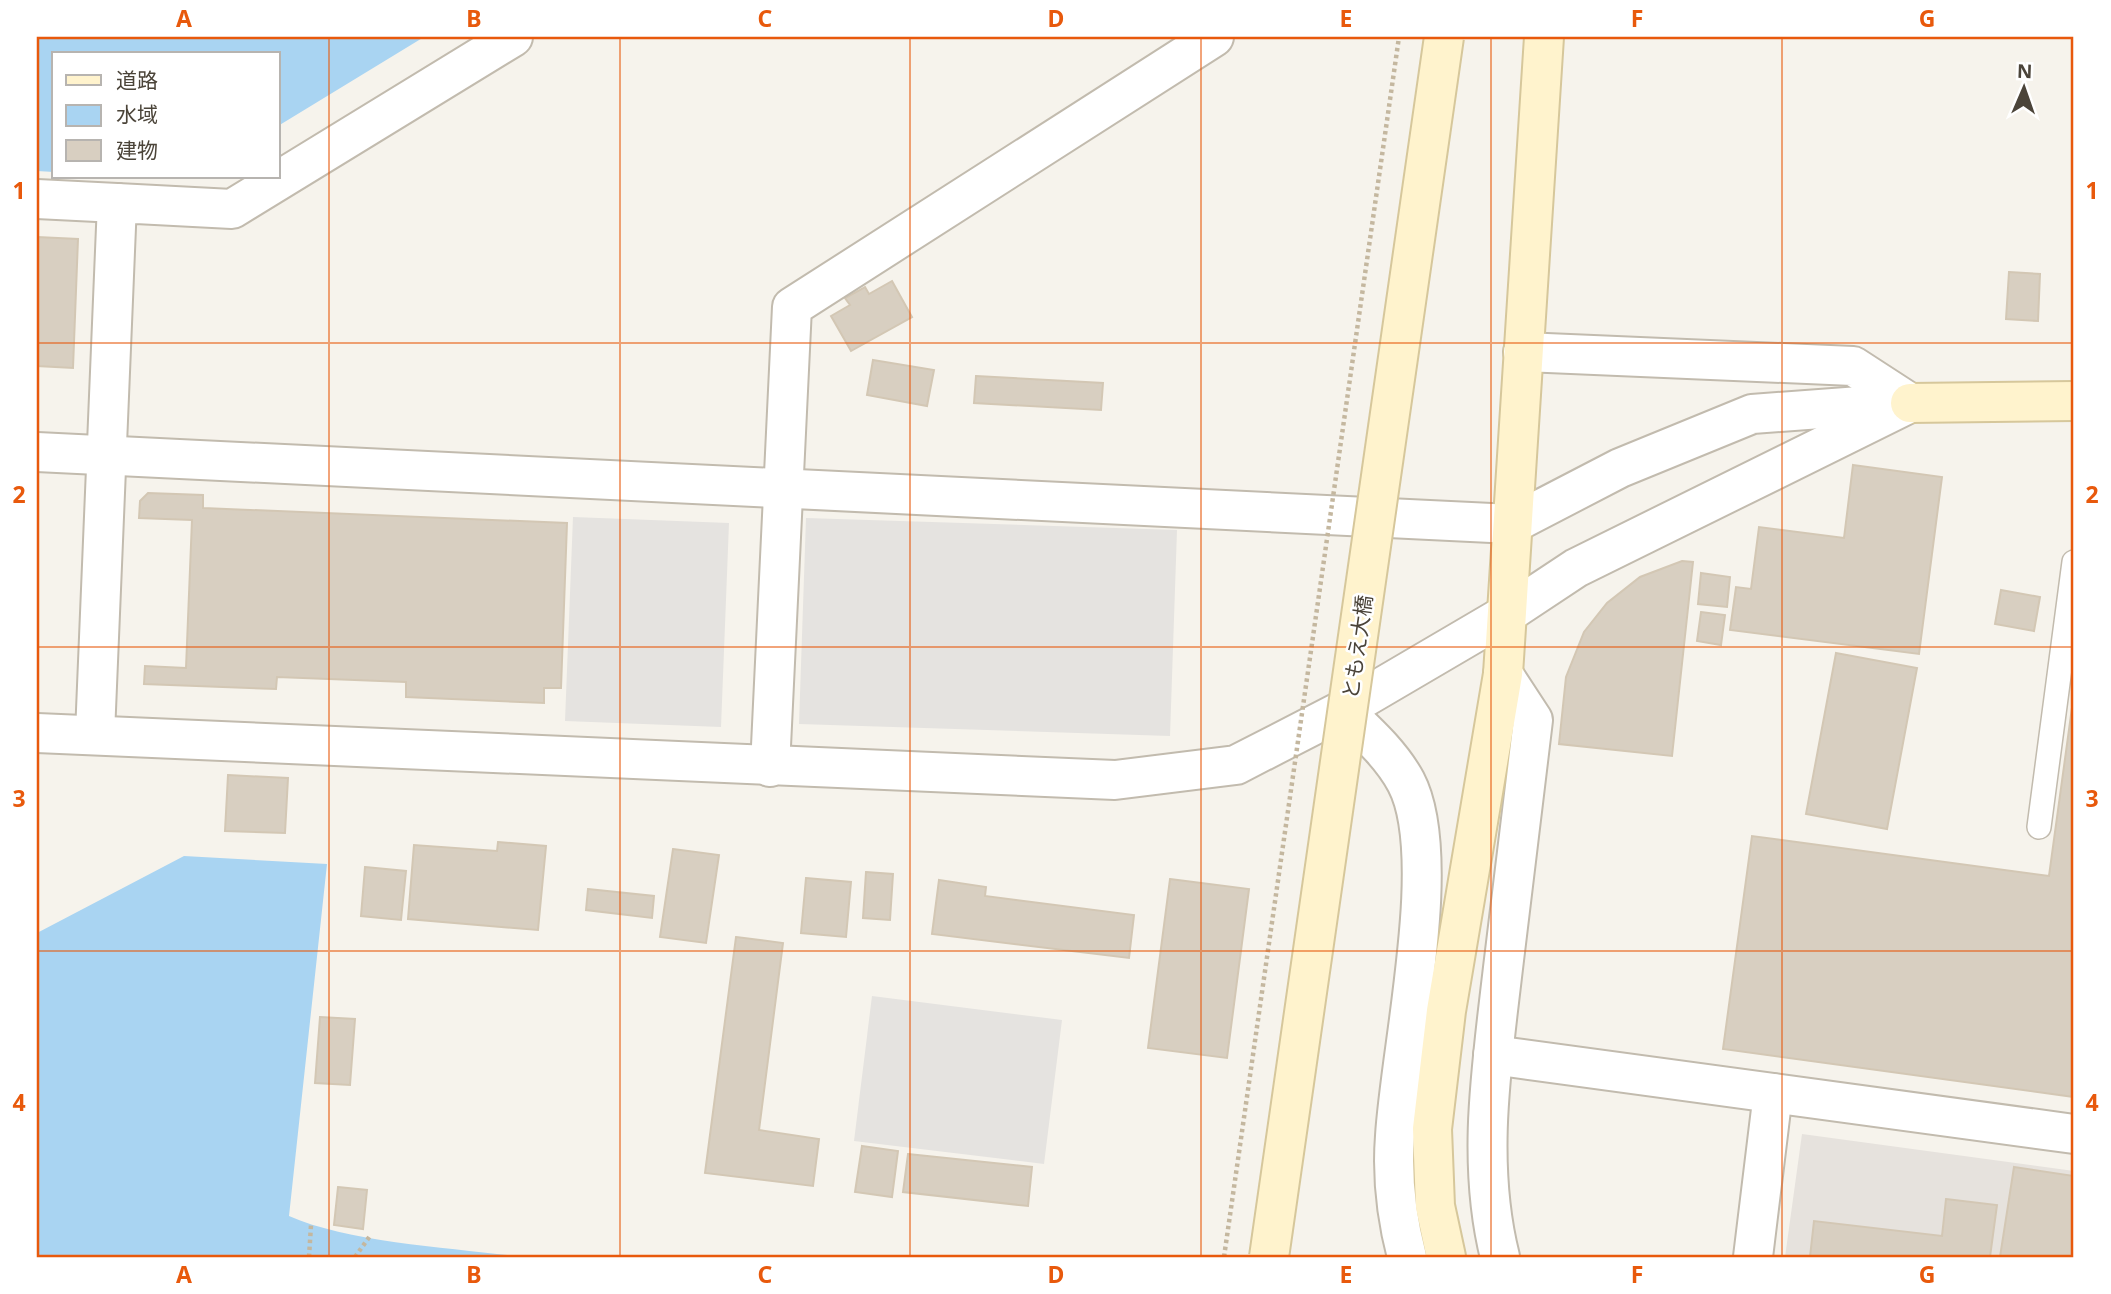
<svg xmlns="http://www.w3.org/2000/svg" width="2111" height="1294" font-family="'Noto Sans','Noto Sans JP',sans-serif">
<style>
.industrial{fill:#e6e2dd}
.parking{fill:#e5e3e0}
.water{fill:#a9d4f2}
.building{fill:#d8cfc1;stroke:#d3c7b4;stroke-width:2}
.lines{fill:none;stroke-linecap:round;stroke-linejoin:round}
.lane-casing{stroke:#c2bbae;stroke-width:26}
.street-casing{stroke:#c2bbae;stroke-width:42}
.secondary-casing{stroke:#d6c79b;stroke-width:42}
.path{stroke:#c4b79f;stroke-width:4.5;stroke-dasharray:3.5 3.5;stroke-linecap:butt}
.lane{stroke:#fff;stroke-width:23}
.street{stroke:#fff;stroke-width:38}
.secondary{stroke:#fff3cd;stroke-width:38}
.secondary-bridge-casing{stroke:#d6c79b;stroke-width:42;stroke-linecap:butt}
.path-bridge{stroke:#c4b79f;stroke-width:4.5;stroke-dasharray:3.5 3.5;stroke-linecap:butt}
.secondary-bridge{stroke:#fff3cd;stroke-width:38}
.grid{fill:none;stroke:#e8590c;stroke-width:2;stroke-opacity:0.55}
.labels{text-anchor:middle;dominant-baseline:central;stroke-width:5;stroke-linejoin:round;paint-order:stroke}
.street-label{font-size:21px;fill:#4b4439;stroke:#fff}
.neatline{fill:none;stroke:#e8590c;stroke-width:2.5}
.grid-label{font-size:23px;text-anchor:middle;font-weight:bold;fill:#e8590c}
</style>
<rect width="100%" height="100%" fill="#f6f3ec"/>
<!-- industrial -->
<path class="industrial" d="M1802,1134L2074,1171V1257H1785Z"/>
<!-- parking -->
<g class="parking">
<path d="M573,517L729,523L721,727L565,721Z"/>
<path d="M806,518L1177,530L1170,736L799,724Z"/>
<path d="M872,996L1062,1020L1044,1164L854,1141Z"/>
</g>
<!-- water -->
<g class="water">
<path d="M37,37H424L278,126V54H54V172L37,171Z"/>
<path d="M184,856L327,864L289,1216C350,1243 455,1248 523,1257H37V933Z"/>
</g>
<!-- building -->
<g class="building">
<path d="M37,237L78,239L73,368L37,366Z"/>
<path d="M2009,272L2040,274L2038,321L2006,319Z"/>
<path d="M892,281L912,317L851,351L831,316L850,305L845,298L865,287L869,294Z"/>
<path d="M873,360L934,370L927,406L867,395Z"/>
<path d="M976,376L1103,383L1101,410L974,403Z"/>
<path d="M1853,465L1942,477L1919,654L1730,630L1736,587L1751,589L1759,527L1844,538Z"/>
<path d="M148,493L203,495V508L567,523L561,688H544V703L406,697V682L277,677L276,689L144,684L145,666L186,668L192,520L139,518L140,501Z"/>
<path d="M1682,561L1693,562L1672,756L1559,744L1566,677L1584,632L1607,603L1640,577Z"/>
<path d="M1701,573L1730,577L1727,607L1698,604Z"/>
<path d="M2001,590L2040,597L2034,631L1995,624Z"/>
<path d="M1701,612L1725,615L1721,645L1697,641Z"/>
<path d="M1836,653L1917,668L1887,829L1806,814Z"/>
<path d="M2074,693V1097L1723,1049L1752,836L2049,876Z"/>
<path d="M228,775L288,778L285,833L225,831Z"/>
<path d="M498,842L546,846L538,930L408,919L414,845L497,851Z"/>
<path d="M673,849L719,855L706,943L660,937Z"/>
<path d="M365,867L406,871L401,920L361,916Z"/>
<path d="M866,872L893,874L890,920L863,918Z"/>
<path d="M806,878L851,882L846,937L801,933Z"/>
<path d="M1170,879L1249,889L1227,1058L1148,1048Z"/>
<path d="M939,880L986,887L985,896L1134,915L1129,958L932,934Z"/>
<path d="M588,889L654,896L652,918L586,910Z"/>
<path d="M736,937L783,943L759,1130L819,1139L813,1186L705,1173Z"/>
<path d="M320,1017L355,1019L350,1085L315,1083Z"/>
<path d="M862,1146L898,1151L892,1197L855,1192Z"/>
<path d="M908,1154L1032,1167L1028,1206L903,1192Z"/>
<path d="M2014,1167L2074,1176V1257H2000Z"/>
<path d="M338,1187L367,1190L363,1229L334,1225Z"/>
<path d="M1946,1199L1997,1205L1990,1257H1810L1814,1221L1942,1236Z"/>
</g>
<g class="lines">
<defs>
<path id="lane" d="M2039,827L2074,562"/>
<g id="street">
<path d="M37,199L117,203"/>
<path d="M1523,352L1853,366L1910,403"/>
<path d="M37,452L1512,524L1620,468L1752,414L1887,404"/>
<path d="M1343,710C1366,732 1391,754 1406,782C1445,856 1400,1049 1395,1136C1392,1175 1397,1219 1407,1257"/>
<path d="M37,733L1115,780L1236,765L1343,710L1505,615L1576,568L1910,403"/>
<path d="M95,734L117,203L232,209L513,37"/>
<path d="M770,767L792,307L1214,37"/>
<path d="M1493,1055L2074,1134"/>
<path d="M1500,1257C1476,1162 1492,1064 1503,968C1513,885 1523,803 1533,720L1503,674"/>
<path d="M1753,1257L1773,1093"/>
</g>
<g id="secondary">
<path d="M1910,403L2074,401"/>
<path d="M1446,1257L1435,1206L1432,1129L1446,1011L1503,674L1544,37"/>
</g>
</defs>
<!-- lane casing -->
<use href="#lane" class="lane-casing"/>
<!-- street casing -->
<use href="#street" class="street-casing"/>
<!-- secondary casing -->
<use href="#secondary" class="secondary-casing"/>
<!-- path -->
<g class="path">
<path d="M309,1257L311,1225"/>
<path d="M355,1257L370,1236"/>
</g>
<!-- lane -->
<use href="#lane" class="lane"/>
<!-- street -->
<use href="#street" class="street"/>
<!-- secondary -->
<use href="#secondary" class="secondary"/>
<defs>
<path id="secondary-bridge" d="M1269,1257L1444,37"/>
</defs>
<!-- secondary-bridge casing -->
<use href="#secondary-bridge" class="secondary-bridge-casing"/>
<!-- path-bridge -->
<path class="path-bridge" d="M1224,1257L1399,37"/>
<!-- secondary-bridge -->
<use href="#secondary-bridge" class="secondary-bridge"/>
</g>
<!-- grid -->
<path class="grid" d="M329,37V1257M620,37V1257M910,37V1257M1201,37V1257M1491,37V1257M1782,37V1257M37,343H2074M37,647H2074M37,951H2074"/>
<g class="labels">
<!-- street labels -->
<g class="street-label">
<text transform="translate(1357 647) rotate(-82)">ともえ大橋</text>
</g>
</g>
<!-- border -->
<rect width="2111" height="1294" fill="none" stroke="#ffffff" stroke-width="77"/>
<!-- legend -->
<rect x="52" y="52" width="228" height="126" fill="#ffffff" stroke="#b7b4b0" stroke-width="2"/>
<rect x="66" y="75" width="35" height="10" fill="#fff3cd" stroke="#b7b4b0" stroke-width="2"/>
<text x="116" y="88" font-size="21" fill="#4b4439">道路</text>
<rect x="66" y="105" width="35" height="21" fill="#a9d4f2" stroke="#b7b4b0" stroke-width="2"/>
<text x="116" y="122" font-size="21" fill="#4b4439">水域</text>
<rect x="66" y="140" width="35" height="21" fill="#d8cfc1" stroke="#b7b4b0" stroke-width="2"/>
<text x="116" y="158" font-size="21" fill="#4b4439">建物</text>
<!-- north arrow -->
<g transform="translate(2024 88) rotate(2)" stroke="#ffffff" stroke-width="5" paint-order="stroke">
<path d="M0-5L12 26L0 18L-12 26Z" fill="#4b4439"/>
<text y="-10" font-size="19" font-weight="bold" text-anchor="middle" fill="#4b4439">N</text>
</g>
<rect x="38" y="38" width="2034" height="1218" class="neatline"/>
<g class="grid-label">
<text x="184" y="27">A</text>
<text x="474" y="27">B</text>
<text x="765" y="27">C</text>
<text x="1056" y="27">D</text>
<text x="1346" y="27">E</text>
<text x="1637" y="27">F</text>
<text x="1927" y="27">G</text>
<text x="19" y="199">1</text>
<text x="2092" y="199">1</text>
<text x="19" y="503">2</text>
<text x="2092" y="503">2</text>
<text x="19" y="807">3</text>
<text x="2092" y="807">3</text>
<text x="19" y="1111">4</text>
<text x="2092" y="1111">4</text>
<text x="184" y="1283">A</text>
<text x="474" y="1283">B</text>
<text x="765" y="1283">C</text>
<text x="1056" y="1283">D</text>
<text x="1346" y="1283">E</text>
<text x="1637" y="1283">F</text>
<text x="1927" y="1283">G</text>
</g>
</svg>
